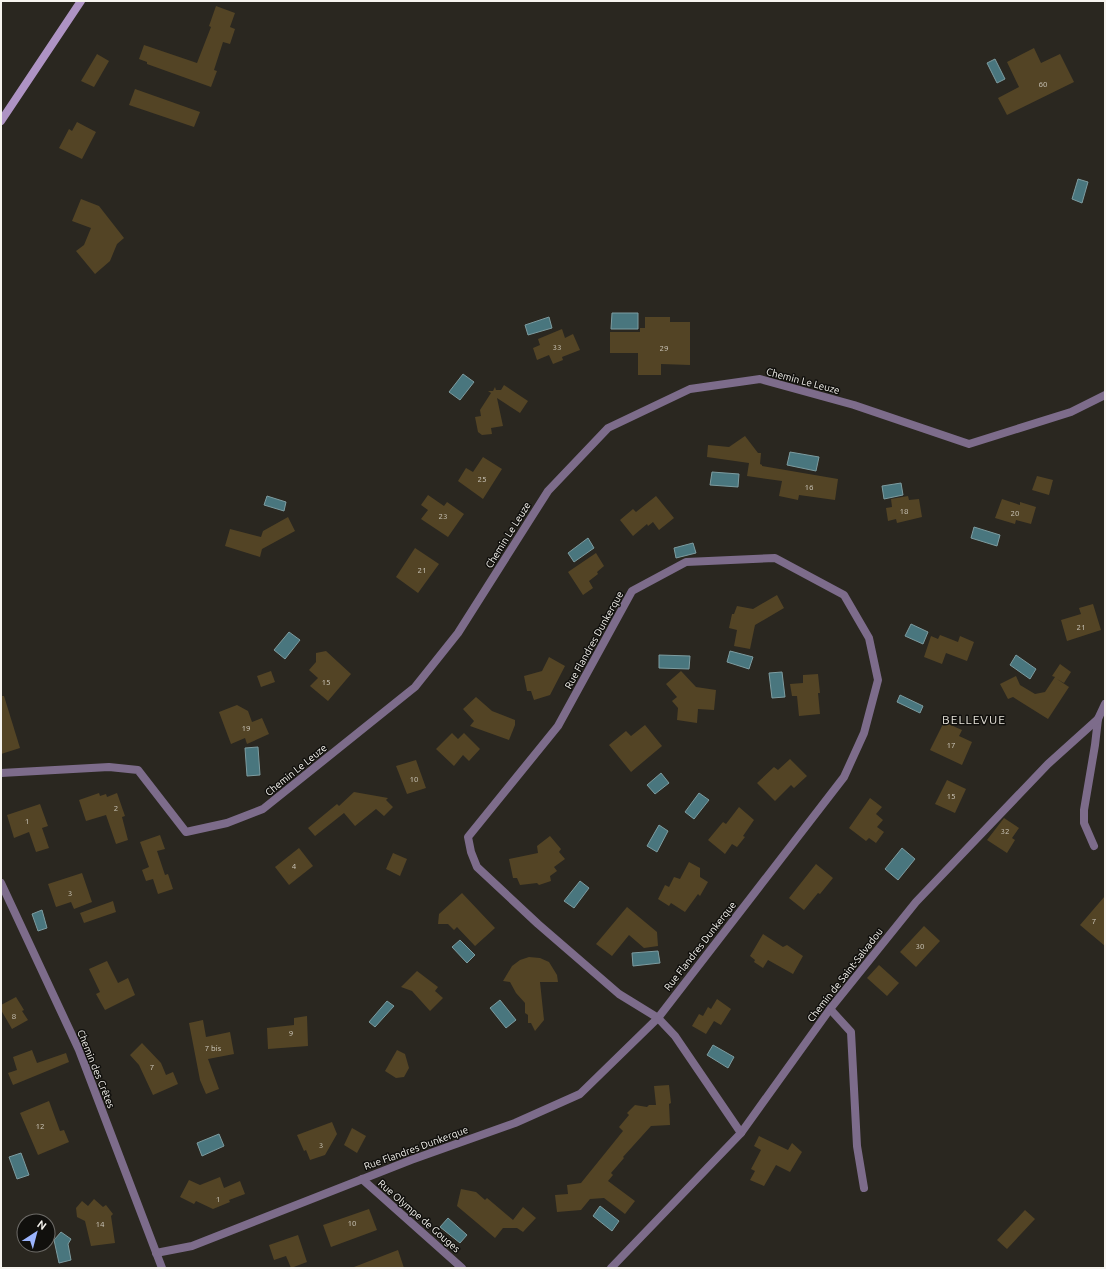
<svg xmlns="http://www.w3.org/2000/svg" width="1106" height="1269" font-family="Ubuntu,sans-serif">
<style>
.water{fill:#49767e;stroke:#7d9ca0}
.building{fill:#534425}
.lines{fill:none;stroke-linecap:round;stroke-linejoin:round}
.street{stroke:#7d6c8b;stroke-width:8}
.secondary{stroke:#ae93c4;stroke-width:8}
.labels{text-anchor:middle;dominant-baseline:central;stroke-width:3;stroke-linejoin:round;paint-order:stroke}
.number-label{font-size:8px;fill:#cdc8bc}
.street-label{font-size:10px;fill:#f6f4ef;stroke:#11100d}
.quarter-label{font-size:12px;letter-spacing:1px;fill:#e6e2d9;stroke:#11100d}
</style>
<rect width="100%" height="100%" fill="#2a2720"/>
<!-- water -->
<g class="water">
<path d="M995,59L1005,79L997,83L987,63Z"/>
<path d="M1078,179L1088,182L1082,203L1072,199Z"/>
<path d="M612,313H638V329H611Z"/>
<path d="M549,317L552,328L528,335L525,325Z"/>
<path d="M463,374L474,382L460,400L449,392Z"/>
<path d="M790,452L819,457L816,471L787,465Z"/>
<path d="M712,472L739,474L738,487L710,485Z"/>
<path d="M901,483L903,495L884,499L882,486Z"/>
<path d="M267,496L286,502L284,511L264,505Z"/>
<path d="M974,527L1000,535L997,546L971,538Z"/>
<path d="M588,538L594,548L574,562L568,553Z"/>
<path d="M693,543L696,553L676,558L674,548Z"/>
<path d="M911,624L928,632L923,644L905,636Z"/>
<path d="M289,632L300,640L285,659L274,650Z"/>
<path d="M730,651L753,657L749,669L727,662Z"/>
<path d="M659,655L690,656L689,669L659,668Z"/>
<path d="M1016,655L1036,669L1030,679L1010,665Z"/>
<path d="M782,672L785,697L772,698L769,673Z"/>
<path d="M900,695L923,706L920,713L897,702Z"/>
<path d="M258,747L260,775L247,776L245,748Z"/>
<path d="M661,773L669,783L655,794L647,785Z"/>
<path d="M699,793L709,800L694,819L685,812Z"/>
<path d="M659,825L668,831L657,852L647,846Z"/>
<path d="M902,848L915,859L898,880L885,869Z"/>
<path d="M580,881L589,888L574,908L564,901Z"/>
<path d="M42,910L47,928L38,931L32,914Z"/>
<path d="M460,940L475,955L467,963L452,947Z"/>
<path d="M658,951L660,963L633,966L632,953Z"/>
<path d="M500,1000L516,1020L506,1028L490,1008Z"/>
<path d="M387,1001L394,1006L375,1027L369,1022Z"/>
<path d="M713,1045L734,1057L728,1068L707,1055Z"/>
<path d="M219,1134L224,1146L202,1156L197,1143Z"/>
<path d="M21,1153L29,1175L17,1179L9,1157Z"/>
<path d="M600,1206L619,1221L612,1231L593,1216Z"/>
<path d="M448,1218L467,1235L460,1243L440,1227Z"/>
<path d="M61,1232L71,1239L68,1244L71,1260L59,1263L54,1240Z"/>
</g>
<!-- building -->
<g class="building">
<path d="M216,6L235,13L230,27L235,29L230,44L223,42L214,70L217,71L211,87L147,64V62L139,59L144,45L197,63L211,27L209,26Z"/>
<path d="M1034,48L1041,63L1060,54L1074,82L1007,115L998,98L1019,87L1007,62Z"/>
<path d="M97,54L109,61L94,87L81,81Z"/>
<path d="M135,89L200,112L194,127L129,105Z"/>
<path d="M77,122L96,132L82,159L59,148L69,129L72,131Z"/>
<path d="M81,199L99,206L124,238L117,244L110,261L95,274L76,251L84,245L91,228L72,221Z"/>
<path d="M645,317H670V322H690V365L661,364V375H638V353H610V332H640V328H645Z"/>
<path d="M562,329L565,338L573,334L580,350L562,357L563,360L553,364L549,355L537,360L533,348L540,345L538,339Z"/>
<path d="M504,385L528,401L520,413L497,398L503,426L491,428L492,434L482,435L478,432L475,417L481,416L480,410L491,393L488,391H493L495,387L496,390H501Z"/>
<path d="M745,436L758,453H761L760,464L762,465V466L838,479L835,500L799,495L798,500L779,496L782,481L747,476L749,463L707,457L708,445L729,447Z"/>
<path d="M483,457L502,469L483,499L458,481L466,468L473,472Z"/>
<path d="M1037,476L1053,480L1049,495L1032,490Z"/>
<path d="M428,495L444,506L447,502L464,514L448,537L421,519L428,510L421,505Z"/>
<path d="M656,496L674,518L659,530L653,522L648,526L647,524L633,536L620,520L633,509L636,512Z"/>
<path d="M908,496L909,500L919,499L922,517L897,523L896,519L888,521L886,508L892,507L891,499Z"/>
<path d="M1002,499L1020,505V502L1036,507L1031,524L1016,520L1015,524L995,518Z"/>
<path d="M288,517L295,531L262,549L260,557L225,546L230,529L261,537L263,531Z"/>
<path d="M415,548L439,564L418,593L396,577Z"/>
<path d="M596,553L604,566L597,572L598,574L589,581L593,588L583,595L568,572Z"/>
<path d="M777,595L784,608L755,625L750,649L734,646L737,630L729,628L732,614H734L737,606L753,609Z"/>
<path d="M1093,604L1101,630L1067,641L1061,620L1081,614L1079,608Z"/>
<path d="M940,635L958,642L960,636L974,642L967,661L946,653L942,664L924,657L931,636L938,639Z"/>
<path d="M326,651L351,674L328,701L310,686L318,678L309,670L316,662V653Z"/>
<path d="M549,657L565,666L550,695L534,700L531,691H527L524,676L542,671Z"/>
<path d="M1060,664L1071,672L1064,683L1057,679L1069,687L1048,719L1013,697L1008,699L1000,684L1016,676L1020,685L1035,694L1045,692L1055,677L1052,676Z"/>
<path d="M271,671L275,682L261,687L257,676Z"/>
<path d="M681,671L696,687L716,690L714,710L698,709L697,723L677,720L678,708L672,701L677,697L666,684Z"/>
<path d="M818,674L820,693H818L820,714L799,716L797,696H792L790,684L803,683V675Z"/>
<path d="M1,696H4L20,748L1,754Z"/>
<path d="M476,697L492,711L515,720V725L509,740L470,726L474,721L463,709Z"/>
<path d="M237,705L248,711L252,722L262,718L269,734L247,744L245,738L231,744L219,712Z"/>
<path d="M944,722L962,730L959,736L972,742L962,765L930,750Z"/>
<path d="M645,725L662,746L631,772L609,745L626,731L631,736Z"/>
<path d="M452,733L458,739L464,733L480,749L469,761L463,755L454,766L436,749Z"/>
<path d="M790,759L807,776L794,788L791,785L775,801L757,783L774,767L778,770Z"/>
<path d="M416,760L426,788L407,794L396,766Z"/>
<path d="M947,780L966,789L955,813L935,804Z"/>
<path d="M354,792L388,798L386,800L393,807L384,816L376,809L355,826L344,813L315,836L308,828L337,804L339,806Z"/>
<path d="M99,793L100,796L106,794L107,797L117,793L125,816L122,817L128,840L116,844L106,815L86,821L79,800Z"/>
<path d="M870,798L882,807L876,814L883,820L877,827L884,832L876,843L869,838L866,841L849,828Z"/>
<path d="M40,804L48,826L42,828L49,848L36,852L29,832L14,838L7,815Z"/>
<path d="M739,807L754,820L743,836L745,837L737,847L732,844L725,854L708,840L723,822L726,824Z"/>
<path d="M1004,818L1019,828L1012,838L1015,840L1007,853L987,840Z"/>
<path d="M160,835L165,849L157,851L165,875L168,874L173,889L158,894L153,879L146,881L142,870L149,867L140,842Z"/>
<path d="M550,836L561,849L559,852L565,859L554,867L557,871L550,876L551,881L539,885L537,883L520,885L517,878H513L509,859L538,853L537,846Z"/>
<path d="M299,848L313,866L289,885L275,867Z"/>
<path d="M393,853L407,859L400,876L386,869Z"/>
<path d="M689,862L700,868V877L708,882L700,896L698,894L685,912L671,903L669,906L658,899L665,885L669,887L674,877L680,879Z"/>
<path d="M816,864L833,878L820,894L818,893L804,910L789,898Z"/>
<path d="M82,873L92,902L74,909L71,902L56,907L48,884Z"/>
<path d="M462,893L495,928L475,946L457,927L454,930L448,924H438L439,914Z"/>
<path d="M1105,896V946L1080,925Z"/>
<path d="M113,901L116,912L84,923L80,913Z"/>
<path d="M627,907L657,932L658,946L644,948L629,935L612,956L596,944Z"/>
<path d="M924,926L940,941L916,967L900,952Z"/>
<path d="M763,934L783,947L787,945L803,956L793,974L768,960L763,968L754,962L755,960L750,956Z"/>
<path d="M529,957L540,958L549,962L557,975L558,982H540L544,1020L535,1031L531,1023H528V1015L525,1013V1003L516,993L510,982L503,981L512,966L520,960Z"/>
<path d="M107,961L118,983L128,978L135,995L105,1010L96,994L100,992L89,969Z"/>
<path d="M879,965L899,983L887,996L867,978Z"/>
<path d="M417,971L438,987L435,991L443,998L430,1011L412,991L401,987Z"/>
<path d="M16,997L24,1010L22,1011L28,1020L12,1029L1,1010V1005Z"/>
<path d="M717,999L731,1009L721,1025L714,1021L706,1034L692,1026L699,1014L703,1016L708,1007L711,1009Z"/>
<path d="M307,1016L308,1046L268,1049L267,1028L294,1025V1018Z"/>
<path d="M203,1020L206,1037L230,1032L234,1054L208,1059L219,1089L206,1094L200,1080L189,1023Z"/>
<path d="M142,1043L161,1063L166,1075L173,1072L178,1084L153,1095L139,1065L130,1055Z"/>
<path d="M32,1050L37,1063L66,1053L69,1062L13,1085L8,1073L17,1070L13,1057Z"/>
<path d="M397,1050L405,1054L409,1068L404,1077L396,1078L385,1071Z"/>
<path d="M669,1085L671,1103L669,1104L670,1125L651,1126L623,1157L624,1158L611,1173L613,1175L608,1181L635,1201L625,1214L604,1198L590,1199L581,1210L557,1212L555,1195L568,1194L567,1185L581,1183L623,1131L619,1127L629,1115L627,1113L635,1105L647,1107L649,1105H656L654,1086Z"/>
<path d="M49,1101L60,1131L64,1130L69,1142L38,1155L20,1113Z"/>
<path d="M332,1122L337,1134L325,1155L310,1160L306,1150L304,1151L297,1135Z"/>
<path d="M352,1128L366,1136L357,1153L344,1145Z"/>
<path d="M759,1136L788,1150L792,1143L802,1152L790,1172L776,1165L764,1186L750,1180L755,1171L751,1169L761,1150L754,1146Z"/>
<path d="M220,1177L224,1188L240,1181L245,1194L229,1200L230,1202L213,1209L196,1201L194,1204L180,1197L189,1180L200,1185Z"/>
<path d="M461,1189L476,1192L485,1200L487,1198L513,1220L523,1207L536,1218L523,1232L517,1228H503L495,1238L457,1206Z"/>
<path d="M94,1199L103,1207L106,1205L113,1214L111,1216L115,1243L91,1246L85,1221L77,1217L76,1208L82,1201L88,1206Z"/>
<path d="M369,1209L377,1230L331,1247L323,1225Z"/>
<path d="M1025,1210L1035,1219L1007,1249L997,1240Z"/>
<path d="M298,1235L307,1262L291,1268L286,1256L274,1260L269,1245Z"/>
<path d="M398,1250L404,1268H354V1267Z"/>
</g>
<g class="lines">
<!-- street -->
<g class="street">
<path d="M1,773L109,767L138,770L186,832L227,823L263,809L415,687L458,633L548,491L608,428L690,389L760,379L854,405L969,444L1071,412L1105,395"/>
<path d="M1094,846L1084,823V810L1095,745L1098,719"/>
<path d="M1,883L79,1050L162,1268"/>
<path d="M830,1009L851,1032L857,1146L864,1188"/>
<path d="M362,1179L462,1268"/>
<path d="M156,1253L192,1246L411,1160L515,1123L580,1094L658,1018L844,777L864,733L878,680L869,638L844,595L775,558L686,562L632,591L558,726L468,837L471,852L477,867L538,924L619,994L658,1018L675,1036L741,1133"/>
<path d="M611,1268L741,1133L830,1009L916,902L1048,764L1098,719L1105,704"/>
</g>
<!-- secondary -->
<path class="secondary" d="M1,121L81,1"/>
</g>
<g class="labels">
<!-- number labels -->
<g class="number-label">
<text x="1043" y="84">60</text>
<text x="557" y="347">33</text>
<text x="664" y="348">29</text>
<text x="482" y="479">25</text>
<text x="809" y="487">16</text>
<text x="904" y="511">18</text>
<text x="1015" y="513">20</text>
<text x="443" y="516">23</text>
<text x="422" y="570">21</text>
<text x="1081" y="627">21</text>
<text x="326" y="682">15</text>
<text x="246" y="728">19</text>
<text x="951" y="745">17</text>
<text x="414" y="779">10</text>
<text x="951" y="796">15</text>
<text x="116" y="808">2</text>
<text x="27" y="821">1</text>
<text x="1005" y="831">32</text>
<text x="294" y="866">4</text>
<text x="70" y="893">3</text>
<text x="1094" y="921">7</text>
<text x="920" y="946">30</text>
<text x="14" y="1016">8</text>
<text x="291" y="1033">9</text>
<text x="213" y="1048">7 bis</text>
<text x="152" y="1067">7</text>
<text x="40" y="1126">12</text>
<text x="321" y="1145">3</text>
<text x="218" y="1199">1</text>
<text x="352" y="1223">10</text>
<text x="100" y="1224">14</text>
</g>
<!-- street labels -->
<g class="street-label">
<text transform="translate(803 381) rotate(15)">Chemin Le Leuze</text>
<text transform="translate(508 535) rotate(-58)">Chemin Le Leuze</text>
<text transform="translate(594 640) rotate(-61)">Rue Flandres Dunkerque</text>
<text transform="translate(296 770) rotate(-39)">Chemin Le Leuze</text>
<text transform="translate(700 946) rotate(-52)">Rue Flandres Dunkerque</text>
<text transform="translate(845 975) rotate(-52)">Chemin de Saint-Salvadou</text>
<text transform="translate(96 1069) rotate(68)">Chemin des Crêtes</text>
<text transform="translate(416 1148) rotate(-20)">Rue Flandres Dunkerque</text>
<text transform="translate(419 1216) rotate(41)">Rue Olympe de Gouges</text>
</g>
<!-- quarter labels -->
<g class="quarter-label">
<text x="974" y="719">BELLEVUE</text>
</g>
</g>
<!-- border -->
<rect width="1106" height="1269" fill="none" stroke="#f6f4ef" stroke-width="4"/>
<!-- north arrow -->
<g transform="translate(36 1233) rotate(36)"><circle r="19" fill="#11100d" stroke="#6d6b67"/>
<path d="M0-3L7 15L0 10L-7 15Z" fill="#9bb4fd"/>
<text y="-6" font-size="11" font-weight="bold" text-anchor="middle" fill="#f6f4ef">N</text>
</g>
</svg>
